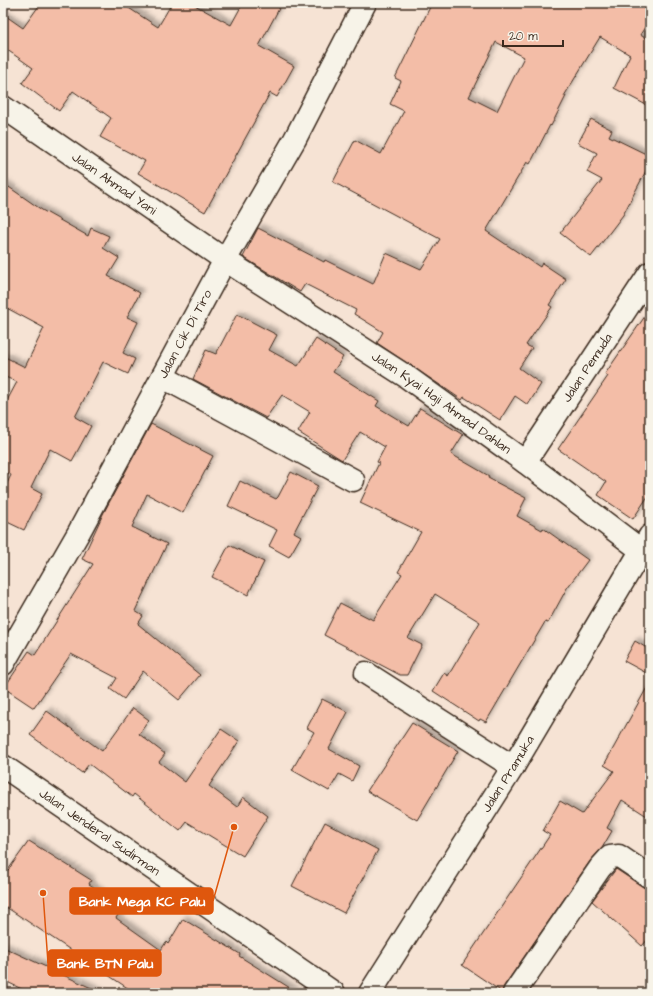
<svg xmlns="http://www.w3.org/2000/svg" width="653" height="996" font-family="'Architects Daughter',sans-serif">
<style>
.building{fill:#f3bda7;stroke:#3b2a1e;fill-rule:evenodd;filter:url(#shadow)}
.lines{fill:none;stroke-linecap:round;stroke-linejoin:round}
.minor-casing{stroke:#3b2a1e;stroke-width:25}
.highway-casing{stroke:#3b2a1e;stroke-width:25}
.minor{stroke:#f7f3e8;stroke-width:22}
.highway{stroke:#f7f3e8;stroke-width:22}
.labels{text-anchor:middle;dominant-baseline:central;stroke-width:3;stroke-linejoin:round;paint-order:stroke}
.street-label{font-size:13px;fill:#3b2a1e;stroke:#f7f3e8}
.leader{fill:none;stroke:#df570d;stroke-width:1.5}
.callout-dot{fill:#df570d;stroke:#f7f3e8;stroke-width:1.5}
.callout{fill:#df570d;stroke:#df570d;stroke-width:1.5}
.callout-label{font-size:14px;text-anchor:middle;font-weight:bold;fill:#fff}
</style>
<defs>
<filter id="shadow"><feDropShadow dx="3.5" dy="-3.5" stdDeviation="2" flood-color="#0004"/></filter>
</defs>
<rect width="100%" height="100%" fill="#f6e3d4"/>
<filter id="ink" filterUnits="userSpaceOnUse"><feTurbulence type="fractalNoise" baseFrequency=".025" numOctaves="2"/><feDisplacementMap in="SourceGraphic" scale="8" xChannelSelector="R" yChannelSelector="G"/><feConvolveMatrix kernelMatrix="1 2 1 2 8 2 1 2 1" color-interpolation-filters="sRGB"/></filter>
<g filter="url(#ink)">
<!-- building -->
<g class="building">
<path d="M41,3H121L158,27L172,3H191L231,25L243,3H282L259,46L294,66L277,97L270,93L205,212L138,173L145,161L100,137L111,118L73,91L59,111L22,83L33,68L3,47V14L23,28Z"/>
<path d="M432,3H650V19L640,35L650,40V107L614,88L630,55L600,37L564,96H566L551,126L550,125L530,164L527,162L486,231L540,267L542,263L566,279L549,305L552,307L526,345L532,348L519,368L541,384L528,405L515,396L500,420L464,397L462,400L443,387L377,343L383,332L354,314L356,310L305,284L300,292L243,257L258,228L324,262L325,260L373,284L386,253L421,269L440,239L333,182L355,140L381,154L404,111L390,104L401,81L395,78ZM496,42L524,57L497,111L469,97Z"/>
<path d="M591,119L612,130L609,136L650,156V163L623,215L591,257L560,233L602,180L587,172L597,153L578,143Z"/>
<path d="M3,183L42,210L88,236L91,228L109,236L103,248L119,258L108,276L140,293L127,317L138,322L123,353L135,359L128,374L103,362L75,417L91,426L72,461L50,449L31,488L42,494L24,530L3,520V492L11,475L3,471V408L17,382L3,376V356L25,367L44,328L3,306Z"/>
<path d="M650,309V493L633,519L598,495L606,482L558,449L608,376L605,374Z"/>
<path d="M237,314L277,335L269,350L298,366L316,339L343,357L333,372L379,401L376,406L409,426L420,408L463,435L451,454L489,476L488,478L526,498L517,516L542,530L543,528L588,560L567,588L548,623L545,622L486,722L480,719L479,721L433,691L444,673L448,676L480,622L435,594L408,638L422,645L407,675H400L324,635L340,603L373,620L402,574L398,572L421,532L360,503L379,463L377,462L385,447L360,432L342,460L298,432L310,412L282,395L266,418L193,379L206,350L216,354Z"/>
<path d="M151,424L213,456L183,513L147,494L132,527L167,544L135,611L143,616L138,624L200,675L179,700L143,671L124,699L110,689L117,678L71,654L34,708L4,688L29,651L35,655L93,564L82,559L103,514Z"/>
<path d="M291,472L318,486L294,532L301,536L289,557L269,546L277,530L228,506L240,481L276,499L278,497Z"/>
<path d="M229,545L264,562L248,595L212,577Z"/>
<path d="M635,641L650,650V675L624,661Z"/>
<path d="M650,682V818L622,800L607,828L612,831L602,848L590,861L504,986L502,992L462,965L550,835L543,831L560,801L582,814L614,771L604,765Z"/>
<path d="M322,699L348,712L329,749L359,766L352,781L339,774L329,791L292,770L314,732L307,728Z"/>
<path d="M133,708L149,720L139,734L165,754L159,762L185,782L221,729L239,741L209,786L237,807L243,797L268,816L243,856L187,822L180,831L134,794L132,797L89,764L82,773L30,735L47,711L102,751Z"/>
<path d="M412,723L458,751L417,820L367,791Z"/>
<path d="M325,822L378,850L344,913L292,886Z"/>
<path d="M29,841L91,880L89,884L123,907L116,918L161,950L166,942L168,944L183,919L240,954L239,956L298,993H135L3,905V877Z"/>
<path d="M616,869L643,887L650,889V937L642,946L592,901Z"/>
<path d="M3,947L102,993H30L3,980Z"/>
</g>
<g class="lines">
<defs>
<g id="minor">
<path id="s1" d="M3,107L225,260L407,377L525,462L650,557"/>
<path d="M163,377L353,480"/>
<path id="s2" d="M525,462L650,273"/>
<path id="s3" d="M3,664L79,532L225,260L295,139L365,3"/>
<path d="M366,673L513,767"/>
<path id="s4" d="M370,993L513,767L650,536"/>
<path d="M514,993L600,868L610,857L619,856L650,877"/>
</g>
<g id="highway">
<path id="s5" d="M3,766L334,993"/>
</g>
</defs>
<!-- minor casing -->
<use href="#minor" class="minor-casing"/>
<!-- highway casing -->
<use href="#highway" class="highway-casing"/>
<!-- minor -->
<use href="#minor" class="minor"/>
<!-- highway -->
<use href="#highway" class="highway"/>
</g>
</g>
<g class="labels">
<!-- street labels -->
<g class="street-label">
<text stroke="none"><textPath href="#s1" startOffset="135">Jalan Ahmad Yani</textPath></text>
<text stroke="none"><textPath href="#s3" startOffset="377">Jalan Cik Di Tiro</textPath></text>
<text stroke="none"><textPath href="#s2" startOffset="113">Jalan Pemuda</textPath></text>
<text stroke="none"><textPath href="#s1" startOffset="529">Jalan Kyai Haji Ahmad Dahlan</textPath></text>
<text stroke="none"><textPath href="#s4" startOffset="259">Jalan Pramuka</textPath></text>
<text stroke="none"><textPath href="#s5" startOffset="117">Jalan Jenderal Sudirman</textPath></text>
</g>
</g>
<!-- callouts -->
<path class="leader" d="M234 827L213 901M43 893L48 963"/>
<g class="callout-dot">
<circle cx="234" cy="827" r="4"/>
<circle cx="43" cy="893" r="4"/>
</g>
<g class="callout">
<rect x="70" y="888" width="143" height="26" rx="4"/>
<rect x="48" y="950" width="113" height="26" rx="4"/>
</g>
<g class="callout-label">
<text x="142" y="906">Bank Mega KC Palu</text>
<text x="105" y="968">Bank BTN Palu</text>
</g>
<!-- margin -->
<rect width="653" height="996" fill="none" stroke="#f7f3e8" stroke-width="16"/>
<rect x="8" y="8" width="637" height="980" fill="none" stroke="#3b2a1e" stroke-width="1.5" filter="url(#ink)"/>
<!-- scale -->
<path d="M503 40v6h60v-6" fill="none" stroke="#3b2a1e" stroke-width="2"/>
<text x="509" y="40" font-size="12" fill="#3b2a1e" stroke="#f7f3e8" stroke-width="3" paint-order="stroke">20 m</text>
</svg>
